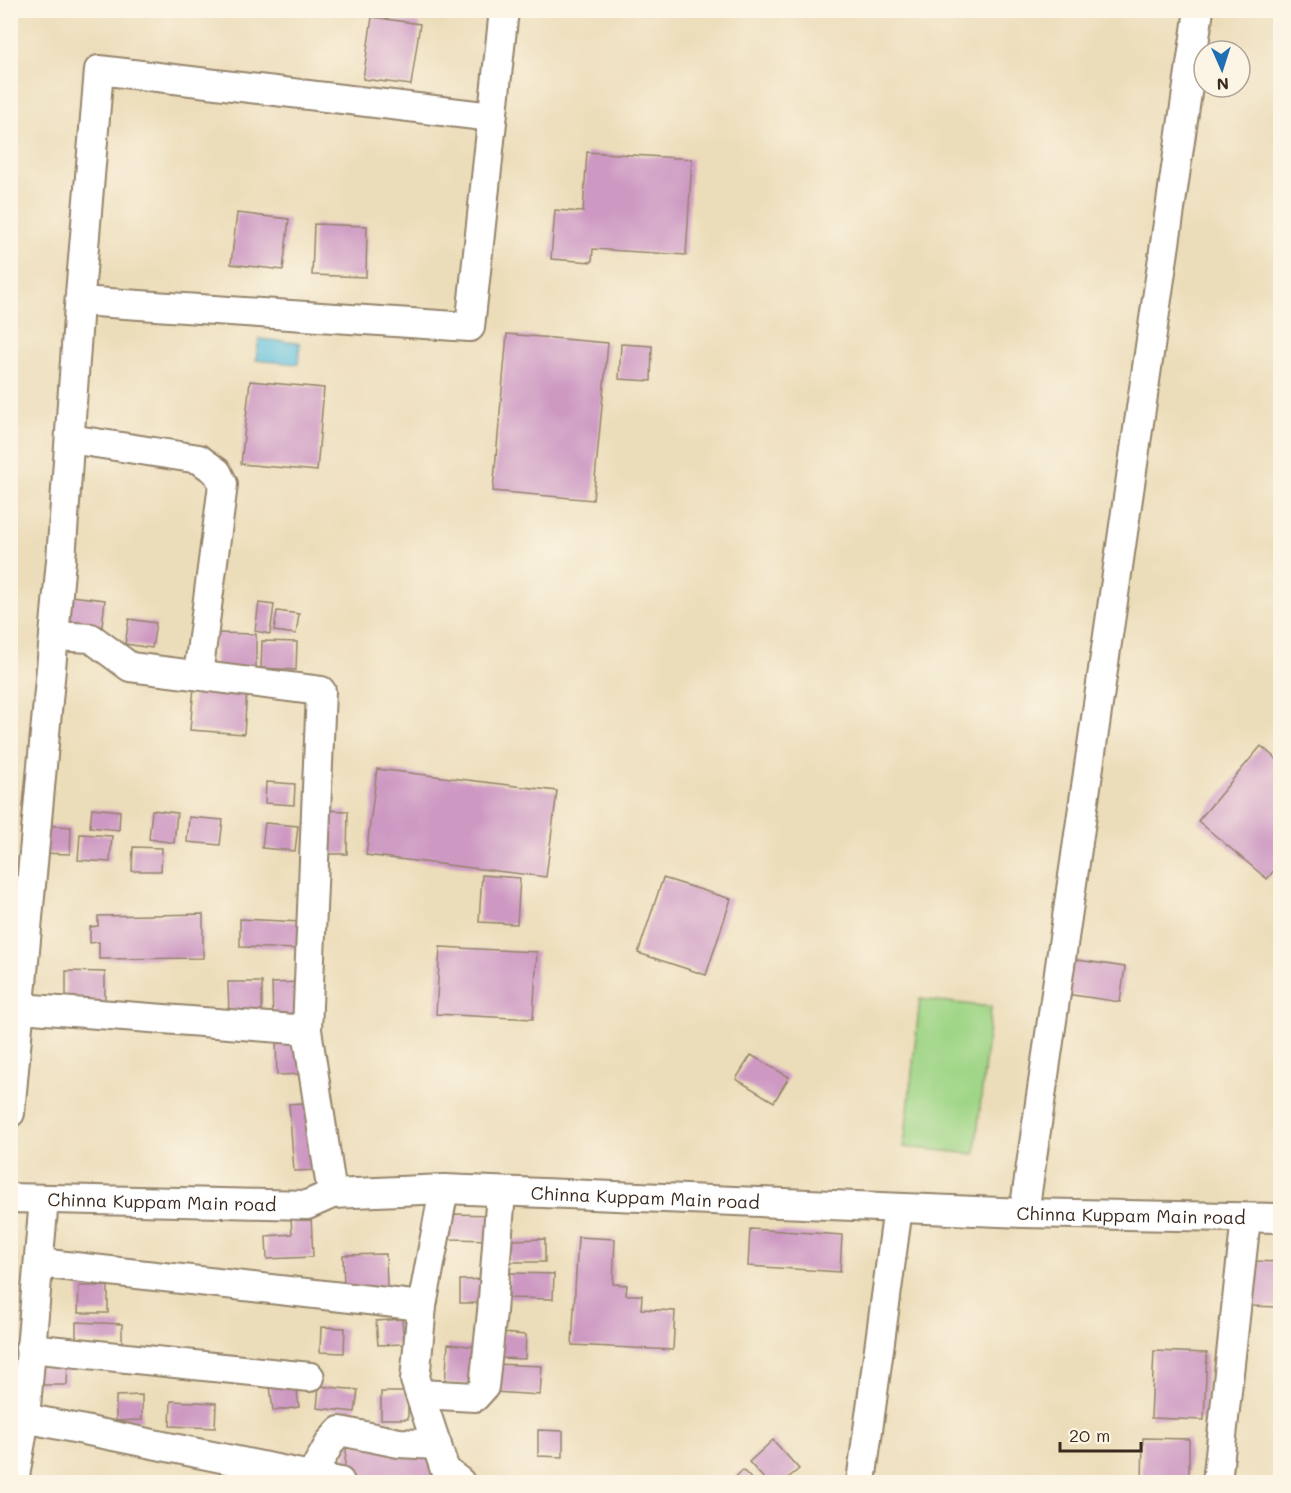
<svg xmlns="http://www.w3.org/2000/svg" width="1291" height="1493" font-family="Mali,sans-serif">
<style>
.green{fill:#9fd586;stroke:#6d8052;stroke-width:1.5}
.water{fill:#5fc1de;stroke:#4d767e;stroke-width:1.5}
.building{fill:#cd99c3}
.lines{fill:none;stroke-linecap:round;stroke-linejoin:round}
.minor-casing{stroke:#94846c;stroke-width:32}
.minor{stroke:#fff;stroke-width:28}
.labels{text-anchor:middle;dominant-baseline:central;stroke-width:4.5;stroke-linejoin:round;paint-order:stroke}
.street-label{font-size:18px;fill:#3b2a1e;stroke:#fcf5e5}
</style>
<rect width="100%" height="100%" fill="#fcf5e5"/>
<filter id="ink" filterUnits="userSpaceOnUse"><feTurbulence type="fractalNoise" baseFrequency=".0167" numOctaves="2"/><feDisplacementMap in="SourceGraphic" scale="12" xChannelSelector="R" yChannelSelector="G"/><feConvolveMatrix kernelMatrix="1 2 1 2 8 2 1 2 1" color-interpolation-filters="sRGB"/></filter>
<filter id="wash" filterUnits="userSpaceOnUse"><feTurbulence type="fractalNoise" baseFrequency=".008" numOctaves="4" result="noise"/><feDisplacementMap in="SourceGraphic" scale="24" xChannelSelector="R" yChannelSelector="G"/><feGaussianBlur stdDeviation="1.35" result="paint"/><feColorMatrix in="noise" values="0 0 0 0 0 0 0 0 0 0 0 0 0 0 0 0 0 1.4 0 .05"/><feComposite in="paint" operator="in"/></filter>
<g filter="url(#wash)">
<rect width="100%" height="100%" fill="#ecddba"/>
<!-- green -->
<path class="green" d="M920,999L991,1007L975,1154L904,1147Z"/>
<!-- water -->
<path class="water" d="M259,339L300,343L298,364L256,360Z"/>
<g id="blocks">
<!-- building -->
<g class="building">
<rect x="641" y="10" width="65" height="3"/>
<path d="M372,17L420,24L411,85L363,79Z"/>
<path d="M587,152L692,159L686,255L593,249L592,262L551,259L555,210L583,212Z"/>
<path d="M237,213L289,219L283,270L231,264Z"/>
<path d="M314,224L367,226L366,277L312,275Z"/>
<path d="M507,334L608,343L593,500L493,491Z"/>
<path d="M621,344L652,346L651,381L619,379Z"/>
<path d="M250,381L324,388L317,471L241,464Z"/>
<path d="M62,595L105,600L102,627L58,621Z"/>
<path d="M259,603L274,605L270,634L255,631Z"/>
<path d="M277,611L299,614L296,634L274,631Z"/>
<path d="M129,619L156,623L152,648L125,644Z"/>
<path d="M215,633L256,634V668L215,667Z"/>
<path d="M262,641L297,642L296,670L261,668Z"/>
<path d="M194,687L247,691L244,734L190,730Z"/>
<path d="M1261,746L1280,762V863L1267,879L1198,821Z"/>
<path d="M377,769L557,791L546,877L366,855Z"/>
<path d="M266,782L295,784L294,805L265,803Z"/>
<path d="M92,808L120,811L119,830L90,827Z"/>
<path d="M152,810L177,813L174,843L149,839Z"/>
<path d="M318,810L348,811L347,854H317Z"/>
<path d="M189,817L223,820L220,845L187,842Z"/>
<path d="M265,823L298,826L295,851L262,848Z"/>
<path d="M41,825L71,827L70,854L38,853Z"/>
<path d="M80,834L112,836L110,862L78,860Z"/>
<path d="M133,847L162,848L161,871H132Z"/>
<path d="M482,875L520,878L517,924L479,922Z"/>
<path d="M663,878L731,899L706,975L638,953Z"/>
<path d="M203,914V958L99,959V942L90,943V927L98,926V916Z"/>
<path d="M240,919L301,922L300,949L240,947Z"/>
<path d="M440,947L537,952L533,1019L436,1014Z"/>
<path d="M1071,959L1125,967L1120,1002L1066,994Z"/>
<path d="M66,971L105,972V1004H66Z"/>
<path d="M228,982H262V1015L229,1016Z"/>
<path d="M301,982L302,1019L273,1021L272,983Z"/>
<path d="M303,1039L304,1074L277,1075L276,1040Z"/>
<path d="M751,1055L789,1077L774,1102L736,1079Z"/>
<path d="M316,1102L320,1170L294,1171L289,1104Z"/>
<path d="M451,1214L492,1215L491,1240L450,1239Z"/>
<path d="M311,1216L313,1257L267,1259L266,1236L292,1234L291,1217Z"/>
<path d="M750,1229L842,1235L840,1272L748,1266Z"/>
<path d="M578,1237L615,1239L613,1284L627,1285L626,1295H642L641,1309L675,1311L673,1350L572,1345Z"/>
<path d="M545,1239V1262H509L510,1240Z"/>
<path d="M386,1254L387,1287L344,1289L343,1255Z"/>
<path d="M1253,1261L1280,1262V1307L1251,1306Z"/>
<path d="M509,1273L554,1274L553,1299L509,1298Z"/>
<path d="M489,1279V1303H460V1280Z"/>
<path d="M79,1286H108V1313H78Z"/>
<path d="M402,1319L404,1344L378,1345L376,1321Z"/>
<path d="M76,1322L122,1324V1343L76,1342Z"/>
<path d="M321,1327L345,1328L344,1353L320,1352Z"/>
<path d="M502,1333L526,1335L525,1359L500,1358Z"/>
<path d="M448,1344L478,1347L475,1385L445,1383Z"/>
<path d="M1154,1351L1207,1353L1204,1420L1151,1418Z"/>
<path d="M36,1358L68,1359L67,1385H36Z"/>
<path d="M496,1364L542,1366L540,1395L494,1392Z"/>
<path d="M296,1382L299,1407L273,1411L270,1386Z"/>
<path d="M319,1386L358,1390L355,1412L317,1408Z"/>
<rect x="381" y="1392" width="27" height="27"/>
<path d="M142,1395V1420L116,1421V1396Z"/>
<path d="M171,1401L216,1403L215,1428L170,1426Z"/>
<path d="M538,1430L563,1431V1457L538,1456Z"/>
<path d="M1143,1438L1189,1439V1482H1142Z"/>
<path d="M773,1440L799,1469L783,1482H767L749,1462Z"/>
<path d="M347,1443L435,1451L432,1482H343Z"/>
<path d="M743,1470L754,1482H730Z"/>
</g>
</g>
</g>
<g filter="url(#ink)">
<use href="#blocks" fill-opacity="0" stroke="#94846c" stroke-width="1.5"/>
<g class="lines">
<defs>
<g id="minor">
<path d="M80,301L470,327L504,10"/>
<path d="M70,439L199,459L217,472L223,484L220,508L198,675"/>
<path d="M54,636L91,638L130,667L321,691L307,1030L332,1194"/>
<path d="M20,1008L307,1030"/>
<path d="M10,1113L61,560L78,318L99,70L492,117"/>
<path d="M444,1189L422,1306L415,1380L445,1470L460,1482"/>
<path id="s1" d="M10,1198L307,1205L332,1194L444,1189L1024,1213L1280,1218"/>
<path d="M1024,1213L1199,10"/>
<path d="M39,1263L422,1306"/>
<path d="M30,1348L310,1377"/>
<path d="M420,1394L475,1397L484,1387L492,1312L501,1192"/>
<path d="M25,1418L340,1482"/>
<path d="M310,1478L331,1441L340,1431L399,1443L437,1445"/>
<path d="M14,1482L25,1418L44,1199"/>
<path d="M861,1482L898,1208"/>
<path d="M1217,1482L1246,1218"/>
</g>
</defs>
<!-- minor casing -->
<use href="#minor" class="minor-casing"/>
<!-- minor -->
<use href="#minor" class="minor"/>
</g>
</g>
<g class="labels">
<!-- street labels -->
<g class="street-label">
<text stroke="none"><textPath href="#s1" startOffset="638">Chinna Kuppam Main road</textPath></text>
<text stroke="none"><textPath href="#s1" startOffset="152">Chinna Kuppam Main road</textPath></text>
<text stroke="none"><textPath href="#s1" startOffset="1124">Chinna Kuppam Main road</textPath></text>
</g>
</g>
<!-- margin -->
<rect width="1291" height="1493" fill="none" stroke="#fcf5e5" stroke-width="36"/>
<!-- north arrow -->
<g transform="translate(1222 69) rotate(177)"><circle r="28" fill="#fcf5e5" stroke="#afa495" stroke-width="1.5"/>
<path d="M0-4.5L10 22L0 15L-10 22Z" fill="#1f6fb2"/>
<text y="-9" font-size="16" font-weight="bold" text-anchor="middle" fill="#3b2a1e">N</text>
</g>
<!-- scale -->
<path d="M1060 1442v9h81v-9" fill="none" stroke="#3b2a1e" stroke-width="3"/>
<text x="1069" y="1442" font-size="18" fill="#3b2a1e" stroke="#fcf5e5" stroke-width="4.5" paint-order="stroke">20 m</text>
</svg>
